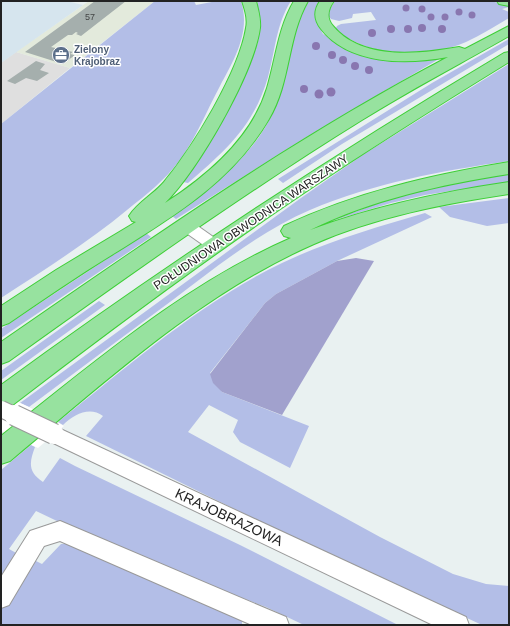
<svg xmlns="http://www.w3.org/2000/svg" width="510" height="626" font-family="Arial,sans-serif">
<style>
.residential{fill:#dfdfdf}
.industrial{fill:#e3eadc}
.farmland{fill:#d6e5ee}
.grass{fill:#b3bee7}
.forest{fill:#a1a1cd}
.pier{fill:#fff}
.building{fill:#a5afad}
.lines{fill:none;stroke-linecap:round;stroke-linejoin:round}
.minor-casing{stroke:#999;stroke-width:2}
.highway-casing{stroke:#3ecf36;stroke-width:2}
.minor{fill:#fff;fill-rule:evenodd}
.highway{fill:#97e29f;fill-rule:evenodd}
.minor-bridge-far1-casing{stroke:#999;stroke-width:18;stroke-linecap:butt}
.minor-bridge-casing{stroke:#999;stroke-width:22;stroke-linecap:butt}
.minor-bridge-far1{stroke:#fff;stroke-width:16}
.minor-bridge{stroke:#fff;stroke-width:20}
.tree{fill:#8977b0}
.labels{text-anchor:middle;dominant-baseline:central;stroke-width:3;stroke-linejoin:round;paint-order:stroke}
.far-number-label{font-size:9px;fill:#434545}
.far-service-label{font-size:10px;font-weight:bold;fill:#4e5e75;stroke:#fff;text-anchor:start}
.street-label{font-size:12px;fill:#222;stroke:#fff}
.near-street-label{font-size:14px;fill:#222;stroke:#fff}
</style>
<rect width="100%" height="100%" fill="#e9f1f1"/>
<!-- residential -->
<path class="residential" d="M16,52L70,68L1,124V63Z"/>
<!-- industrial -->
<path class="industrial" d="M89,1H155L70,68L16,52Z"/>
<!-- farmland -->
<path class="farmland" d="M1,1H67L83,5L1,63Z"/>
<!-- grass -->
<g class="grass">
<path d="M155,1H194L196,5L217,1H241C251,32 234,60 220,86C207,110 196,138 180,160C164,181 147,194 127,210C87,243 44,270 1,298V124Z"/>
<path d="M257,1H291C276,24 275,52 268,77C254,126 225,151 188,183L183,182L211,140L252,59L258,42L261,25Z"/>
<path d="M306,1H323L316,16L318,25L323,34L349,49L444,56L305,138L176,219L172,216C212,184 262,152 277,100C285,76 287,50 295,26C298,18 302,9 306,1Z"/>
<path d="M335,1H490L509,5V7L502,9L509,12V18C495,26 481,35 466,42C423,60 373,58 335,30L337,26L341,24L376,20L371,12L353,14L352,18L339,21L331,19L327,14Z"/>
<path d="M509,39V44L342,144L283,183L278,179L432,83Z"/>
<path d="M509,64V161C441,171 374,183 310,210C261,231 216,267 174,299C125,335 77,371 29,407L20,403L301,198L364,154Z"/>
<path d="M509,174V182L425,195L391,203L328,222L384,201L428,188Z"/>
<path d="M509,198V223L487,226L450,217L439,207Z"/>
<path d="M425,213L432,217L337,261L276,294L265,303L210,373L222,392L309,426L290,468L240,442L233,432L238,420L209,405L188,432L380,537L453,574L486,584L509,586V625H482L263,523L86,436L103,416C90,406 74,414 63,425L58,422C128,366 201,302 282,263C328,241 377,227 425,213Z"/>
<path d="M146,233L151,237L1,338V329Z"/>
<path d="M99,301L105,305L1,380V371Z"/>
<path d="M31,445L35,447C29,463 28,472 43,482L60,458L75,466L240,545L398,625H304L266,607L120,551L36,511L9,549L18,554L1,584V470Z"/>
<path d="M61,544H73L242,620V625H1V607L34,560L42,564Z"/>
</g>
<!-- forest -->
<path class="forest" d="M356,258L374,261L282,415L222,392L213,383L210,374L265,303L276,294L337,261Z"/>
<!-- pier -->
<path class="pier" d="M1,394L29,407L64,426L38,448L1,431Z"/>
<!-- building -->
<g class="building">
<path d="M95,1H126L81,36L76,34L78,33L76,32L72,35H68L51,47L73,52L70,54L75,55L63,64L25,52Z"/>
<path d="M36,61L45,64L40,70L49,73L37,81L26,78L15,84L7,81Z"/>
</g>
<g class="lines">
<defs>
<g id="minor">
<path d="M187,221L192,222L219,241L221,245L219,249L214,250L209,249L182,230L180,226L182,222Z"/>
<path d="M54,426L466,617L469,625H433L47,440L45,434L47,428Z"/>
<path d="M60,521L286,617L289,625H252L60,541L44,546L9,605L1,608V577L30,531Z"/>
</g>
<g id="highway">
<path d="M242,1H256C258,9 261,19 260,28C254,73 198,171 165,203C207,176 252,138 267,88C276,58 278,28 294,1H308C287,38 291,82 269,119C233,181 174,216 115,253C79,275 44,299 9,323L1,326V306L56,270L136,222L132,221L129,216C138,202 154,194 164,182C193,147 239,72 246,28C248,19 245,10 242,1Z"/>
<path d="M320,1H334C328,9 326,18 333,26C362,61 420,54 459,47L465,49L509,26V36C460,64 410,90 362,120C241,195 125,278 9,361L1,364V342C146,242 292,139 448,57C406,65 349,65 321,29C314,20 313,11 320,1Z"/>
<path d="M497,1H509V6L499,4Z"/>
<path d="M509,52V62C439,105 369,149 301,195C201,262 105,334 10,407L1,410V385C164,266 331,156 504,53Z"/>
<path d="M509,162V174C440,185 373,199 310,230C374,206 441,192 509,182V194C442,204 376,217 314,244C200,294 105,382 10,461L1,464V436C93,364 183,285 291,238L284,236L281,231L284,226C356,192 431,175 509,162Z"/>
</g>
</defs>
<!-- minor casing -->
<use href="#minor" class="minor-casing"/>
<!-- highway casing -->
<use href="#highway" class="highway-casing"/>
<!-- minor -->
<use href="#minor" class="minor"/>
<!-- highway -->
<use href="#highway" class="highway"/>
<defs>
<path id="minor-bridge-far1" d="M1,409L16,416"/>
<path id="minor-bridge" d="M14,415L54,434"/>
</defs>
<!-- minor-bridge-far1 casing -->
<use href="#minor-bridge-far1" class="minor-bridge-far1-casing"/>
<!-- minor-bridge casing -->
<use href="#minor-bridge" class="minor-bridge-casing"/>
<!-- minor-bridge-far1 -->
<use href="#minor-bridge-far1" class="minor-bridge-far1"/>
<!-- minor-bridge -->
<use href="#minor-bridge" class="minor-bridge"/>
</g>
<!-- trees -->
<g class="tree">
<circle cx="406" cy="8" r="3.5"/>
<circle cx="422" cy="9" r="3.5"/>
<circle cx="459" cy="12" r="3.5"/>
<circle cx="472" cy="15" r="3.5"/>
<circle cx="431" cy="17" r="3.5"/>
<circle cx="445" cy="17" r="3.5"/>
<circle cx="422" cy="28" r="4"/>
<circle cx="391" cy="29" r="4"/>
<circle cx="408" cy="29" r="4"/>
<circle cx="442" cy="29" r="4"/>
<circle cx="372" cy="33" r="4"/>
<circle cx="316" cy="46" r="4"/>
<circle cx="332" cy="55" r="4"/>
<circle cx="343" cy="60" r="4"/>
<circle cx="355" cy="66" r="4"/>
<circle cx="369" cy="70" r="4"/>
<circle cx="304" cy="89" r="4"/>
<circle cx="331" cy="92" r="4.5"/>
<circle cx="319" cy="94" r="4.5"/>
</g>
<!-- icons -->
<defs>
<symbol id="office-disc" viewBox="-11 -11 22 22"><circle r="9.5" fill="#5c6f8a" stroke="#fff"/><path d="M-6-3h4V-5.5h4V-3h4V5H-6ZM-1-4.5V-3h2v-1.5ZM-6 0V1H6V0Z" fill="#fff"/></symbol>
</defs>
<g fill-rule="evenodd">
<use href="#office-disc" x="51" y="45" width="20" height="20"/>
</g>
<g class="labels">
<!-- far-number labels -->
<g class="far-number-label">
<text x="90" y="17">57</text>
</g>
<!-- far-service labels -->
<g class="far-service-label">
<text x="74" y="49">Zielony<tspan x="74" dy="12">Krajobraz</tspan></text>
</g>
<!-- street labels -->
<g class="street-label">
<text transform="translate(251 222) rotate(-34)">POŁUDNIOWA OBWODNICA WARSZAWY</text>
</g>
<!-- near-street labels -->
<g class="near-street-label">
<text transform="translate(229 517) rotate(25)">KRAJOBRAZOWA</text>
</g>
</g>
<!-- border -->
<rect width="510" height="626" fill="none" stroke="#222222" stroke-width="4"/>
</svg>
